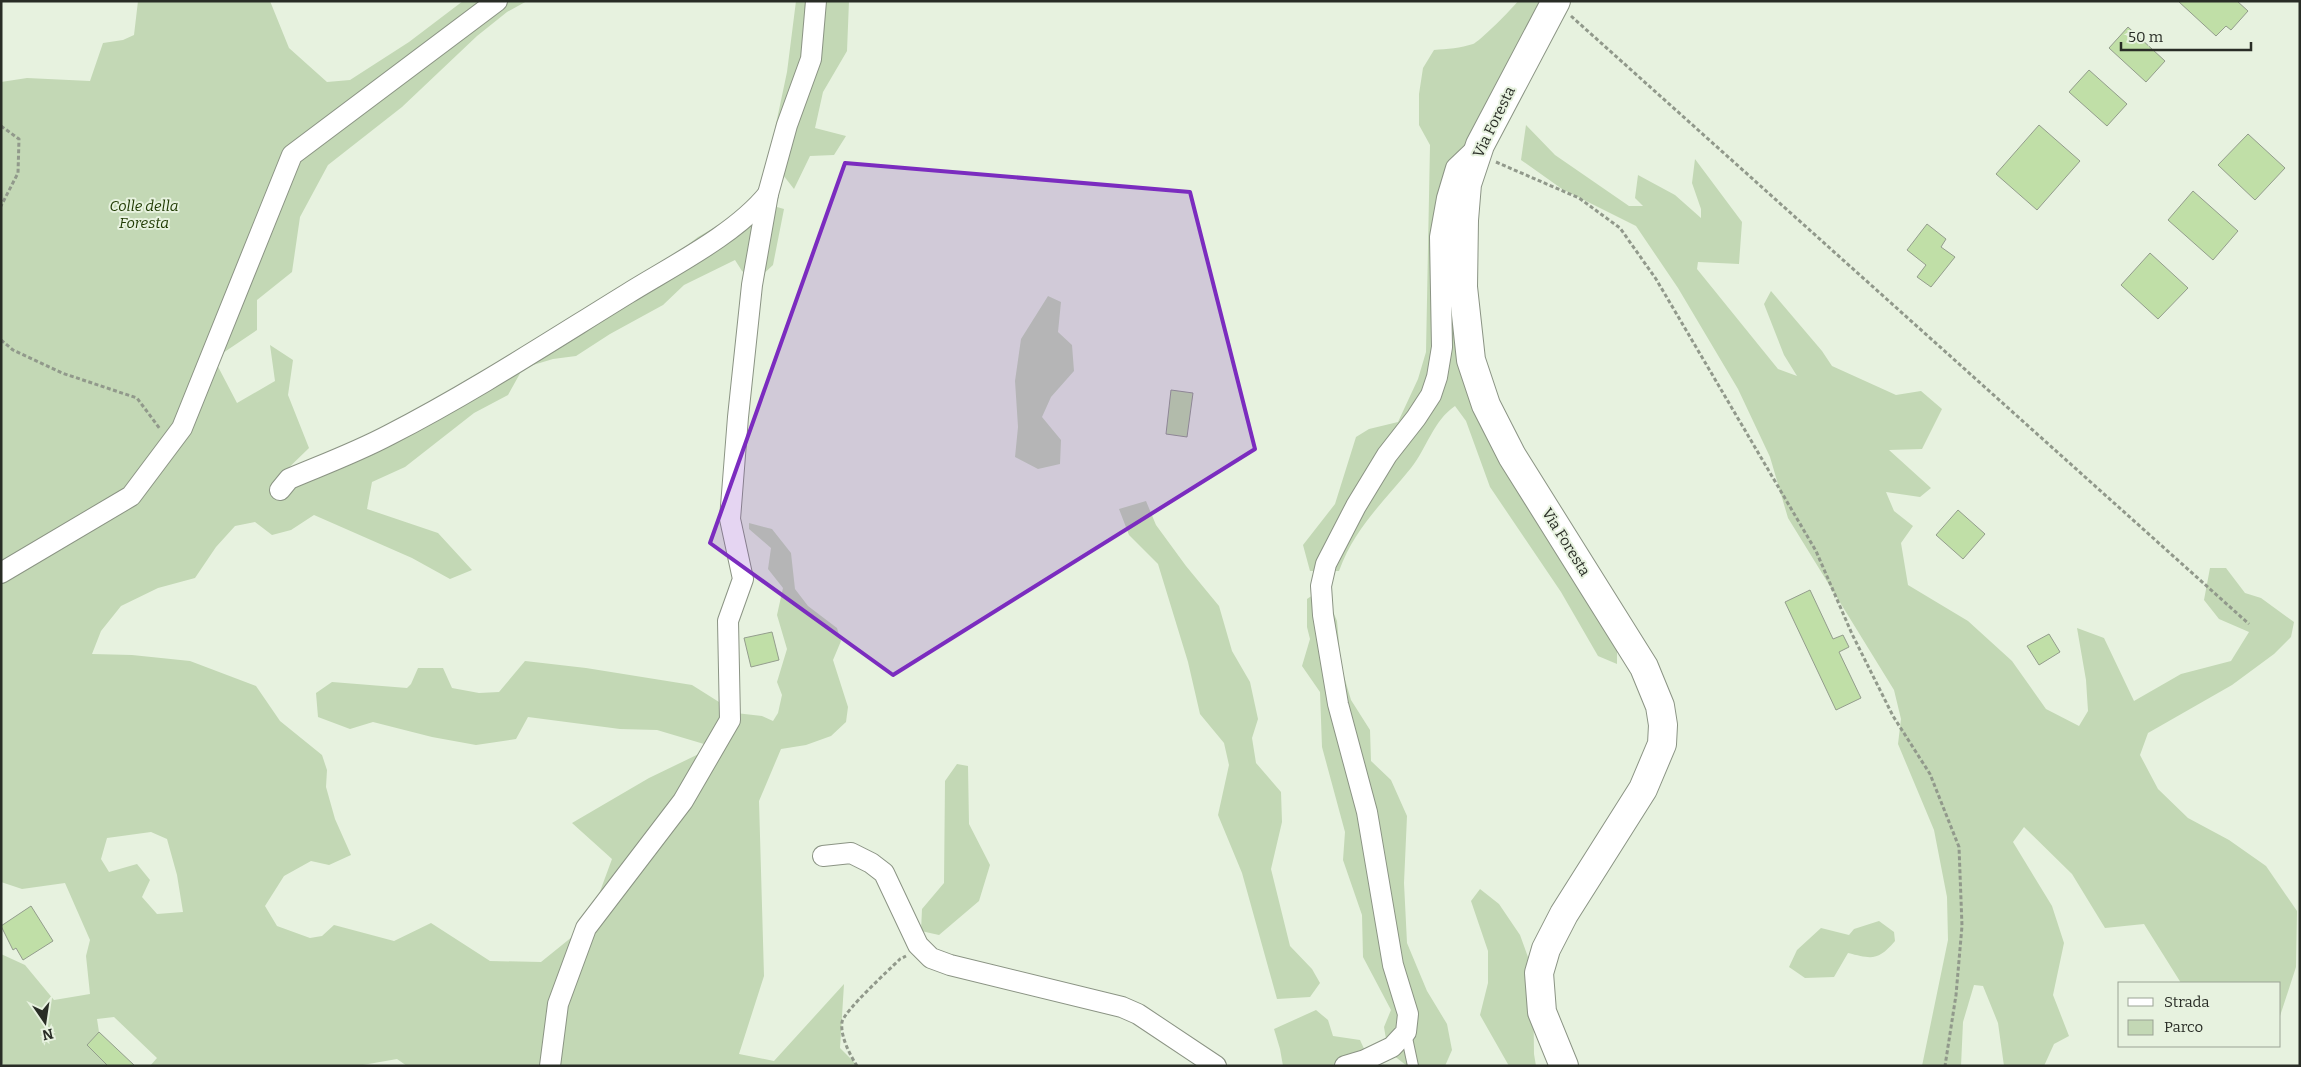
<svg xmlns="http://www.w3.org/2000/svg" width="2301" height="1067" font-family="Bitter,serif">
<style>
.green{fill:#c3d8b5;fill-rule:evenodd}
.building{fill:#c0dfa7;stroke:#939d8c}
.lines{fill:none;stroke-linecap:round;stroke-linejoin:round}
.lane-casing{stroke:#8b9484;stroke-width:12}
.street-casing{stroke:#8b9484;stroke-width:22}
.secondary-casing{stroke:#8b9484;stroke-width:30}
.path{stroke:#91998b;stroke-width:3;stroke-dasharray:4 2.5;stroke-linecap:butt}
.lane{stroke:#fff;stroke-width:10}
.street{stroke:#fff;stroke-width:20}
.secondary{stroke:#fff;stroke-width:28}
.marked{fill:#7b2cbf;fill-opacity:0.2;stroke:#7b2cbf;stroke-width:4;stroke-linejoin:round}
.labels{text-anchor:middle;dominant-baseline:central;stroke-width:4;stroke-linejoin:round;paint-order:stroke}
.street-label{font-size:15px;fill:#292d26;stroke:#e7f2df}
.park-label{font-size:15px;font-style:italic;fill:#1e3900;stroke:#e7f2df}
</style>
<rect width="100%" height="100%" fill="#e7f2df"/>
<!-- green -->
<g class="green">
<path d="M138,1H270L289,48L327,82L350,80L409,42L463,1H527L507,12L477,36L402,107L328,165L300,217L292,272L257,300V330L214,359L237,403L275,381L270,345L293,360L288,395L309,448L274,482L278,494L632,288L698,237L759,202L784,209L773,265L756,281L742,271L735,260L684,285L663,305L610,334L576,356L553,359L523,368L508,395L474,413L405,467L372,482L367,509L438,533L472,570L450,579L412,558L314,515L291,530L272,535L255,522L235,526L216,547L195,578L158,588L121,606L101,631L92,654L132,655L190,661L256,686L280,721L322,755L327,770L326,787L335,819L351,855L329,865L311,861L284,876L265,906L277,926L310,938L322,936L334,925L394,941L431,923L490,961L541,962L588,924L612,859L572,823L649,778L707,750L704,744L657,730L620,729L528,717L516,739L476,745L432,737L373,722L350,729L318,717L316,693L332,682L407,688L411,684L418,668H443L452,688L479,693L499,692L525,661L586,668L692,685L719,702L727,712L762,716L773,721L778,713L782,695L777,682L787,649L777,615L783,588L768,569L771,548L749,529V523L772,529L791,553L795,589L808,606L837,628L841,641L833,660L848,707L846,722L831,736L806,745L781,749L759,801L764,976L739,1054L774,1061L844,984L840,1048L858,1066H407L397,1059L357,1066H150L157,1058L114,1017L97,1019L99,1032L87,1045L108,1066H4L1,1062V954L25,965L54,1000L90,994L86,956L90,940L65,883L22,889L1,882V82L27,78L90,81L103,43L123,40L134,35ZM151,832L167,839L177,875L183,912L157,914L142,897L150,880L137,864L109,872L101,859L107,838Z"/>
<path d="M796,1H849L847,51L823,92L815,128L846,136L834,155L810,156L794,189L769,157L787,72Z"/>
<path d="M1518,1H1540L1505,73L1448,245L1452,322L1504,463L1617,646V664L1598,656L1561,592L1490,487L1466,421L1455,406C1433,421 1427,448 1411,468C1383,503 1355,527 1339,571H1310L1303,545L1335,504L1356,437L1369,429L1398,422L1418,379L1426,352L1430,145L1419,125V94L1423,68L1434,50C1447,49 1461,48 1473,44C1478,43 1514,7 1518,1Z"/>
<path d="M1526,125L1555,155L1629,206H1643L1635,198L1638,175L1675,195L1701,218V209L1692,183L1695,159L1742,222L1739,264L1698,262L1697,269L1778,369L1797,376L1784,355L1764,304L1771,291L1822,351L1832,366L1896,395L1921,391L1942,409L1922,449L1889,450L1931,488L1920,497L1886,492L1894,511L1913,526L1901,543L1908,585L1968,621L2012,661L2046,709L2079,726L2088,711L2086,680L2077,628L2104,638L2134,701L2181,674L2231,661L2249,632L2219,619L2204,600L2210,568H2226L2245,593L2261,598L2294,622L2291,637L2274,654L2232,685L2148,733L2140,755L2158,789L2188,818L2229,840L2266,866L2297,911L2296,967L2280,1016V983H2181L2144,924L2105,928L2072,874L2024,827L2013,842L2052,906L2064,943L2053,995L2069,1036L2054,1044L2044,1066H2004L1998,1023L1983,986L1974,985L1963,1022L1961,1066H1922L1948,940L1947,897L1934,830L1898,744L1901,719L1894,690L1788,518L1770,457L1738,389L1678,288L1636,226L1562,189L1521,160Z"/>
<path d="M1048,296L1061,302L1058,332L1072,345L1074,371L1051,397L1042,417L1061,440L1060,464L1038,469L1015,457L1018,427L1015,381L1021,339Z"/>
<path d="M1146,501L1156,525L1186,566L1219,606L1232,651L1250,682L1258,719L1252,738L1256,763L1281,792L1282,822L1271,869L1290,946L1312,969L1320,983L1310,997L1277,999L1242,873L1218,815L1229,765L1224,743L1200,714L1188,662L1158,564L1129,535L1119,509Z"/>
<path d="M1313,595H1326L1337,621L1341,666L1351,700L1370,730L1371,761L1391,780L1407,816L1404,883L1407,943L1427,991L1447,1024L1452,1050L1445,1066H1407L1388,1051L1384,1027L1391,1010L1363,957L1362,915L1343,860L1345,832L1322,747L1320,692L1302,666L1310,639L1307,627V599Z"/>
<path d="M957,764L968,766L969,824L990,865L979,901L939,935L921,931L922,909L944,883L945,781Z"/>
<path d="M1480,889L1499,904L1520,935L1533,971L1534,1054L1536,1066H1509L1480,1015L1488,983V951L1471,901Z"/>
<path d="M1879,921L1894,932L1895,941C1878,961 1872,959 1848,953L1834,977L1805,978L1789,967L1797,950L1821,928L1849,935L1854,929Z"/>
<path d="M1316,1010L1328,1020L1333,1036L1360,1040L1372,1066H1283L1280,1049L1274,1029Z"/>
</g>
<!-- building -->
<g class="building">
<path d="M2178,1H2237L2248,11L2231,30L2226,26L2216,36Z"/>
<path d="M2128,27L2165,61L2146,82L2109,48Z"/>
<path d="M2089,70L2127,104L2107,126L2069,92Z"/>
<path d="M2039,125L2080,161L2037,210L1996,174Z"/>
<path d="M2248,134L2285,168L2255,200L2218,165Z"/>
<path d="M2193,191L2238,231L2213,260L2168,220Z"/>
<path d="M1927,224L1946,239L1941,247L1955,257L1931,287L1917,277L1926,265L1907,250Z"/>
<path d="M2150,253L2188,288L2158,319L2121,285Z"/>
<path d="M1171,390L1193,393L1187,437L1166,434Z"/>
<path d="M1958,510L1985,534L1963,559L1936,535Z"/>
<path d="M1810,590L1833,639L1843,635L1849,647L1839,652L1861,698L1836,710L1785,602Z"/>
<path d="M772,632L779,660L751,667L744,638Z"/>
<path d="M2049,634L2060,652L2039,665L2027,646Z"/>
<path d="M31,906L53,941L23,960L16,948L13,950L1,926Z"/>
<path d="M99,1032L135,1066H108L87,1045Z"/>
</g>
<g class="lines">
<defs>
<path id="lane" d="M1406,1033L1413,1066"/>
<g id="street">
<path d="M280,490L289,479C322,465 357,452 389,435C471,393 549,342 627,294C672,266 736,234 768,194"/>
<path d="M1,573L131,496L182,428L292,155L497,1"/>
<path d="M823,856L851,853L871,863L884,873L918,945L931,958L950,965L1122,1007L1138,1014L1216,1066"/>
<path d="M550,1066L558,1004L586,928L683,801L730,720L728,621L743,579L730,519L738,417L752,285L768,194L787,125L811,59L816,1"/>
<path d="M1345,1066L1365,1060L1392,1047L1406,1032L1408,1014L1393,965L1367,812L1338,704L1323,615L1321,586L1326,564L1356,506L1387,455L1416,418L1431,395L1437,377L1442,347L1440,237L1447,198L1456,168L1477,148"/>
</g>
<path id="secondary" d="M1556,1L1480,145L1467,184L1464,220L1463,287L1471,360L1486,405L1512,456L1644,667L1660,706L1663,725L1662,744L1643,789L1564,914L1546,949L1539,973L1542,1012L1564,1066"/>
</defs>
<!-- lane casing -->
<use href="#lane" class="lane-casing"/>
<!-- street casing -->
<use href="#street" class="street-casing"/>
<!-- secondary casing -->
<use href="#secondary" class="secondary-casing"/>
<!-- path -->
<g class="path">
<path d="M1571,16L2249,624"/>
<path d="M1,126L19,139L18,173L1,206"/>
<path d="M1496,162L1579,198L1620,228L1656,279L1816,551L1852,634L1893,716L1930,774L1959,847L1962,926L1956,995L1945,1066"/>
<path d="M1,340L13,350L62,373L137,398L160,429"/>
<path d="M857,1066C850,1055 840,1036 842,1022C845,1010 889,970 900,959L906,956"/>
</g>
<!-- lane -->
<use href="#lane" class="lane"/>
<!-- street -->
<use href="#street" class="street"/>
<!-- secondary -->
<use href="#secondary" class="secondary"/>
</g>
<!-- marked area -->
<path class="marked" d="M845,163L1190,192L1255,449L893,675L710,543Z"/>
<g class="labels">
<!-- street labels -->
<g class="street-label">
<text transform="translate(1494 122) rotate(-64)">Via Foresta</text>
<text transform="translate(1566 542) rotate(58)">Via Foresta</text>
</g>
<!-- park labels -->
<g class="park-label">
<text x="144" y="206">Colle della<tspan x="144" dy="17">Foresta</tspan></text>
</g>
</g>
<!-- border -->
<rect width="2301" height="1067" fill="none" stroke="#292d26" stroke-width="5"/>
<!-- legend -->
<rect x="2118" y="982" width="162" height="65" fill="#e7f2df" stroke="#9ba395"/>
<rect x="2128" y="998" width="25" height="8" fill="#ffffff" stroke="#9ba395"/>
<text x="2164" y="1007" font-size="15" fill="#292d26">Strada</text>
<rect x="2128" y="1020" width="25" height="15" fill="#c3d8b5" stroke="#9ba395"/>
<text x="2164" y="1032" font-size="15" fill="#292d26">Parco</text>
<!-- north arrow -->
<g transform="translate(45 1022) rotate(167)" stroke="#e7f2df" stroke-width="4" paint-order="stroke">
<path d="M0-4L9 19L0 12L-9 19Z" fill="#292d26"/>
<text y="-8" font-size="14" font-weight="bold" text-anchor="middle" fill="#292d26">N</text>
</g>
<!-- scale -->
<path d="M2121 42v8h130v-8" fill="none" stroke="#292d26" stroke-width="2.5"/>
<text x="2128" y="42" font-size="15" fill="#292d26" stroke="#e7f2df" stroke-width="4" paint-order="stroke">50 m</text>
</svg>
